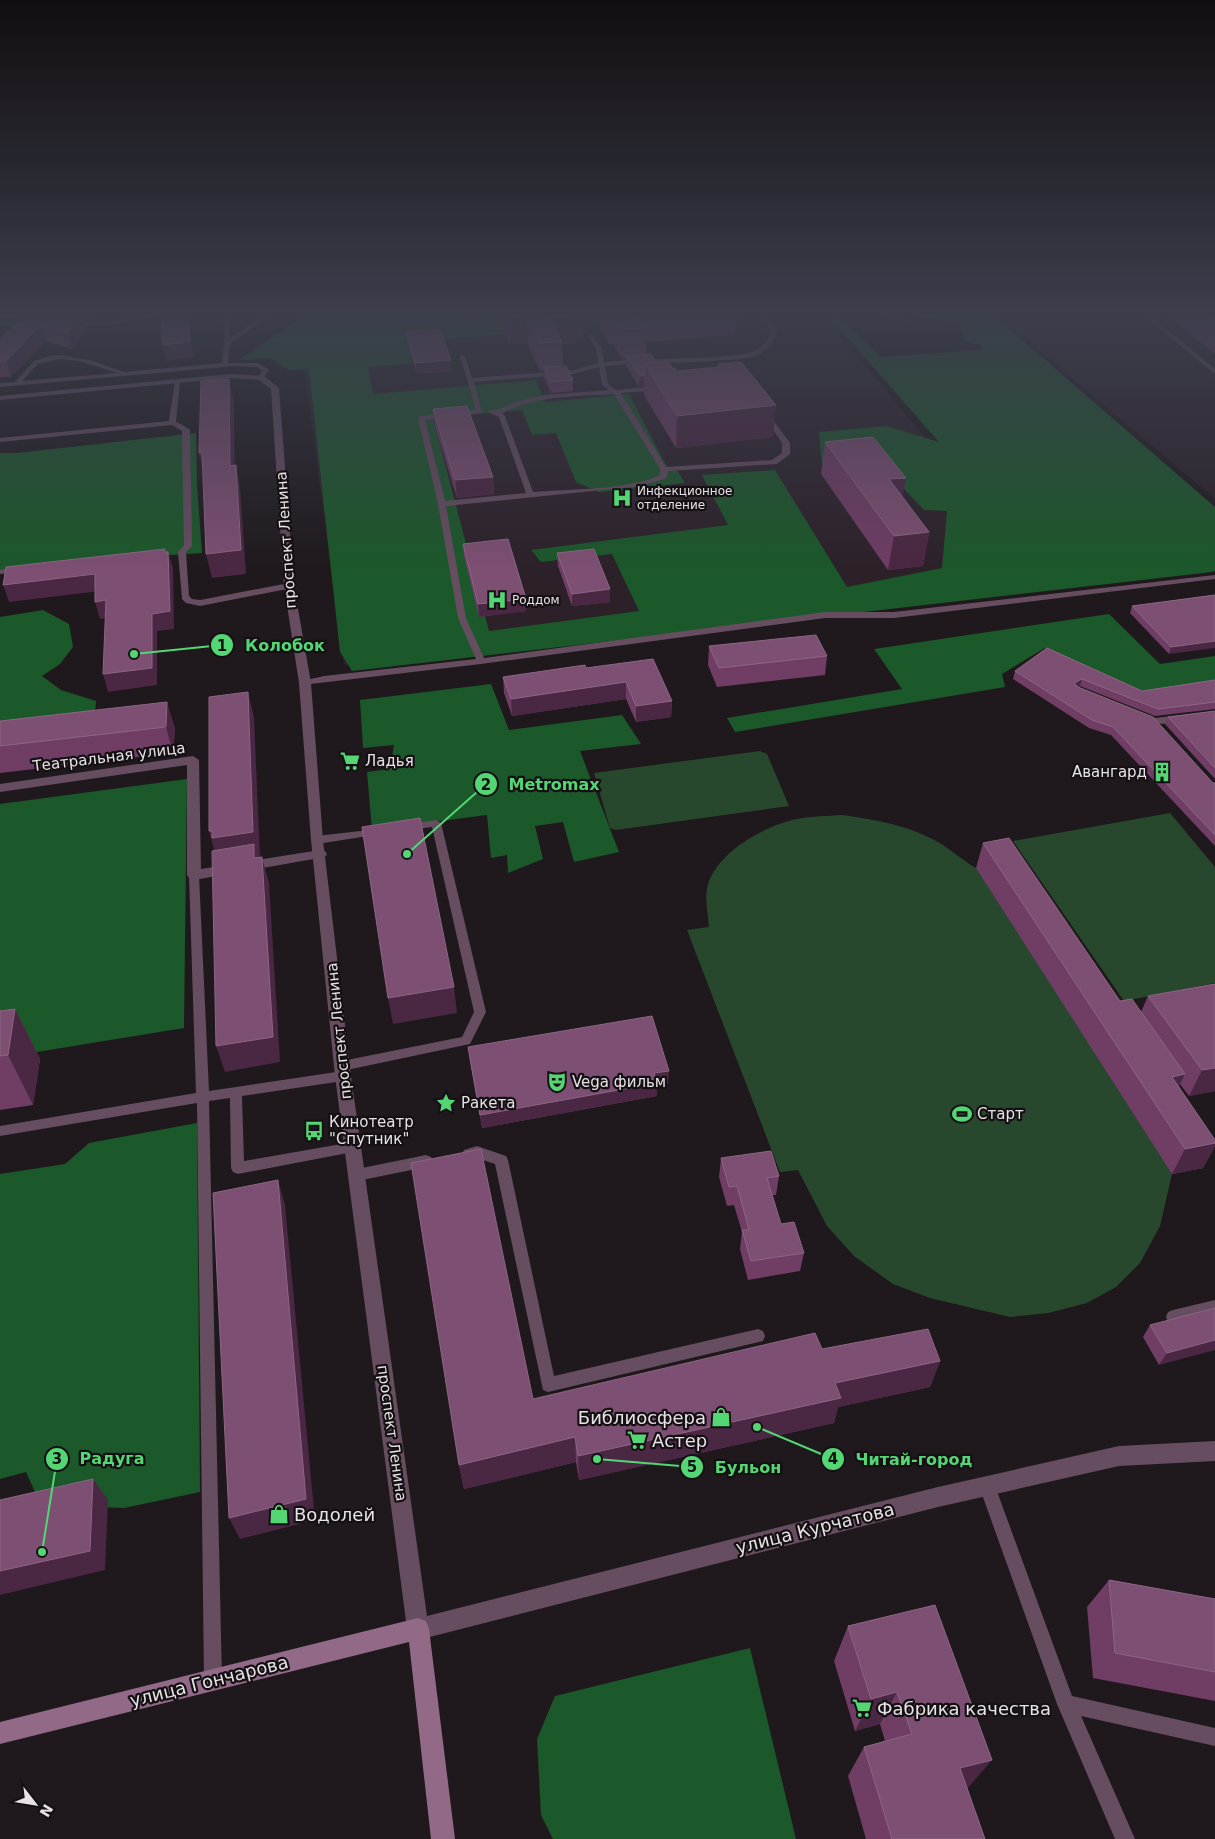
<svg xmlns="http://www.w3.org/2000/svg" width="1215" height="1839" font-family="'DejaVu Sans',sans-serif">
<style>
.built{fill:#2c2129}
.green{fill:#28482d}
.forest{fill:#1b582a}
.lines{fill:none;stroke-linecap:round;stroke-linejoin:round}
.service{fill:#664d60;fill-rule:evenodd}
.minor{fill:#664d60;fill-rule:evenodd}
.tertiary{fill:#664d60;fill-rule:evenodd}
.secondary{fill:#926a87;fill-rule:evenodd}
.wall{fill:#703d65}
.shaded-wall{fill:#4a2742}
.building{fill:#7d4f72;stroke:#8d6684}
.labels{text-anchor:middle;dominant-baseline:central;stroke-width:4.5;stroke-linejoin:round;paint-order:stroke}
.far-poi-label{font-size:12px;fill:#e7e2e5;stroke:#151014;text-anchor:start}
.street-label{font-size:15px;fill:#e7e2e5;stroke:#151014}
.poi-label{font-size:15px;fill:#e7e2e5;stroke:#151014;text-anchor:start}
.near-poi-label{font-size:18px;fill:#e7e2e5;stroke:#151014;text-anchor:start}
.near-street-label{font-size:18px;fill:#e7e2e5;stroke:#151014}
.leader{fill:none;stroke:#53d673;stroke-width:2}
.callout-dot{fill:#53d673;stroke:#151014;stroke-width:2}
.mark-label{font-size:15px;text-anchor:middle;font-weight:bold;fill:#111}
.callout-label{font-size:16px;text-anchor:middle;font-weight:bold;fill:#53d673;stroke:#151014;stroke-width:4.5;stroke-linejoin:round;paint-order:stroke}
</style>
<rect width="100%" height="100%" fill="#1f191d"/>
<!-- built -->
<g class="built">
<path d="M591,313H821L1041,576L344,665L300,338Z"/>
<path d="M995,313H1215V499Z"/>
</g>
<!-- green -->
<g class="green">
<path d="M760,751L767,754L789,806L616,830L610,828L594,773Z"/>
<path d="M1170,813L1215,867V983L1124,1001L1013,841Z"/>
<path d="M843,815C876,820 908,825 938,842C952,850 963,861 976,868L1002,864L1203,1168L1172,1174L1160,1226L1140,1263L1116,1287L1087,1303L1048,1313L1010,1317L930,1298L893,1284L854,1256L827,1226L798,1170L780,1172L687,930L709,927C708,915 705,900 707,889C713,854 765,825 797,819C812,816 828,816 843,815Z"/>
</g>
<!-- forest -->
<g class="forest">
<path d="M308,313H462L464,318L516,313L524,333L407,342L412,363L368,367L373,394L536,380L545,402L629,394L667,467H675L685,483L599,492L576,482L556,433L532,435L522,410L433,418L489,631L639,611L612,554L541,562L531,550L728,525L702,475L775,470L847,587L942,568L947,511L924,510L891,475L822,466L819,432L887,426L939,442L832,320L835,319L843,321L881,357L982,350V346L965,341L959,326L940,320L899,313H991L1215,507V571L1212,572L352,671L340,652L309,369L288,370L270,358L239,360Z"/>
<path d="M196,433L197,485L202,553L80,561L0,571V453H17Z"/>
<path d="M43,610L69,624L73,647L60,664L42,676L61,690L96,701L94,728L0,742V617Z"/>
<path d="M1109,614L1160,664L1215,656V682L1141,692L1045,648L1002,674L1005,687L735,732L727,718L902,689L874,649Z"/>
<path d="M491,684L509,730L622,715L641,744L580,751L619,852L574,862L563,822L535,826L543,859L508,873L507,855L491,858L487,815L372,830L367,772L390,769L394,745L363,748L360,700Z"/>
<path d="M187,779L184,1028L0,1058V804Z"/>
<path d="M197,1123L200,1492L124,1508L41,1505L26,1472L0,1479V1174L65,1164L89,1143Z"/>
<path d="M750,1648L796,1839H553L541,1815L537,1739L555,1696Z"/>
</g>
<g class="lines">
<!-- service -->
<g class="service">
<path d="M157,313H168L106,326H73L70,324L73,322H106Z"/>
<path d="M223,313H229L230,338L266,313H272L230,344L228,363H258L269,370L263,379L258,378L262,371L257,367L236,366L0,387V383L15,382L34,361L49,356L60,355L93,361L124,372L222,363L224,343ZM60,359L80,361L117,373L22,381L38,364Z"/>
<path d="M568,313H574L578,316L615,314L618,316L615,318L577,320Z"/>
<path d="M756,313H762L777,330C775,341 769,348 759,354C751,359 735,359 725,360C685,364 645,362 605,366L608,384L616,390L659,386L662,388L659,390L621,393L666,467L772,460L782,453V443L762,413L765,411L767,412L790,443V454L777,464L668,471L667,478L641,486L446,506L466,618L484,658L825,612H894L1215,575V579L894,618H825L481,664L302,685V681L324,676L476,659L458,618L438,504L418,418L421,416L476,410L460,355L465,356L472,378L574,370L598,363L596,348L588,336L591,334L602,348L604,362C645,358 684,360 725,356C734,355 747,355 755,351C764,346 769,340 771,330ZM599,367L602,385L609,390C578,393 545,392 516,402C508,404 500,411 491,410L488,412L499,417L526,493L445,501L425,420L482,413L474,382L574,374ZM614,394L660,469V475C629,490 569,489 533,492L505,416L502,413C536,395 576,397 614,394Z"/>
<path d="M878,313H886L913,322L908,323Z"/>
<path d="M1141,313H1147L1215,369V374Z"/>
<path d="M0,322H29L32,324L29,326H0Z"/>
<path d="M175,381L180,382L176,422L181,424L190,430L192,546L186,552L189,596L192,599L200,600L289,583L292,584V588L200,606L186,603L182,599L178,552L184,545L182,431L172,425L0,442V438L169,421Z"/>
<path d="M19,568L23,570L22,572L0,574V570Z"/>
<path d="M1143,714L1155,718L1181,715L1186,718C1174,727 1152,724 1140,719V715Z"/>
<path d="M436,820L441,823L486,1012L470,1044L342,1071L338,1069L336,1066L338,1063L342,1061L462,1037L474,1012L432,827L408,830L403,827L408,824Z"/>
<path d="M377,829L382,832L381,834L317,844L312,840L317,836Z"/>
<path d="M194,871L199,875L209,1091L343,1071L347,1072L349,1076L347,1080L343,1081L242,1096L244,1161L353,1142L358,1143L360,1147L358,1151L353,1152L238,1174L233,1172L231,1168L230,1098L209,1101L222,1680L219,1686L213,1689L207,1686L204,1680L197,1103L0,1136V1126L196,1093L189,875Z"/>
<path d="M477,1146L506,1156L508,1160L554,1376L758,1329L763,1331L765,1336L763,1341L548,1392L543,1390L495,1164L477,1158L469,1160L464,1158L462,1154L464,1150Z"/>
<path d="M426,1155L431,1157L433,1161L431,1165L426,1167L357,1181L352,1179L350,1175L352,1171L357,1169Z"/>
<path d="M1215,1300V1314L1173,1324L1168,1322L1166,1317L1168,1312L1173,1310Z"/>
<path d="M987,1478L993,1480L995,1486L1072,1696L1215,1728V1746L1081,1716L1135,1839H1115L1057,1704L979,1486L981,1480Z"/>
</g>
<!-- minor -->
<path class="minor" d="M193,756L199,760L201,869L320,850L325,851L327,854L325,857L194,880L189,878L187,875V765L0,792V784Z"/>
<!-- tertiary -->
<path class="tertiary" d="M231,374L264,376L279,388L294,586L311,683L323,840L351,1076L427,1616L938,1487L1119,1446L1215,1441V1461L1119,1466L938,1507L418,1640L410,1637L407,1629L335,1076L311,840L299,683L284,586L271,389L259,380L231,378L0,400V396Z"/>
<!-- secondary -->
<path class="secondary" d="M418,1618L426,1621L429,1629L455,1839H431L409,1642L0,1744V1722Z"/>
</g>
<!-- wall -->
<g class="wall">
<path d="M0,313H97V314L93,320H85L87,328L72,349L46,341L11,377H0V339L21,319L0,318Z"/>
<path d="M495,313H580L582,315L583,342L562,344L563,366L573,380V391L551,393L544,378V370L540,371L527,343L510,345Z"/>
<path d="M599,313H737L735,335L646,342V355L656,363L672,368L677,371L717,367L718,364L773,437L676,448L644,395V387H639L626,366V359H622L613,344L609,345L599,325Z"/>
<path d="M1173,313H1215V354L1171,318Z"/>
<path d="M406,332L452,371L417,374L407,343Z"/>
<path d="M433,409L493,477L494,494L457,498L435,426Z"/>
<path d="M825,442L903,498L929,532L923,566L888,570L821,474Z"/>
<path d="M463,544L526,611L479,617L464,556Z"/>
<path d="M557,553L610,602L572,606L558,566Z"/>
<path d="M1215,595L1169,654L1130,613L1132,606Z"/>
<path d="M709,646L827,656L825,675L717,687L708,665Z"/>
<path d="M1047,648L1142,691L1215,680V709L1155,716L1080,686L1078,687L1213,783H1215V846L1111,735L1089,728L1013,679L1015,671Z"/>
<path d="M586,668L672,701L671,717L636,722L626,699L512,716L504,693L503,677Z"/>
<path d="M1215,711V779L1165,724L1168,717Z"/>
<path d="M0,721L175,728L173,753L0,773Z"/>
<path d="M983,843L1120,1001L1141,1012L1148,996L1215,984V1091L1189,1096L1180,1084L1179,1087L1215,1140V1146L1203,1168L1172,1174L976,868Z"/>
<path d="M15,1009L40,1059L33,1105L0,1110V1011Z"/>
<path d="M468,1047L668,1084L657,1086V1096L482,1128L470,1061Z"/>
<path d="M721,1158L779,1176L776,1195H772L781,1224L804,1253L800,1271L748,1280L740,1249L742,1232L734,1205L727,1206L719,1177Z"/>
<path d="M1215,1308L1159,1365L1143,1337L1150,1325Z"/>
<path d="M822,1349L940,1361L930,1387L838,1407L834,1423L579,1480L576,1462L464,1489L459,1465L533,1399Z"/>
<path d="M1109,1580L1215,1599V1701L1093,1678L1087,1607Z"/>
<path d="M935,1605L967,1789L985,1839H866L848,1776L864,1747L885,1741L880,1724L855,1731L834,1661L848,1626Z"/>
</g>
<!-- shaded-wall -->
<g class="shaded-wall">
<path d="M83,313L87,328L72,349L67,333Z"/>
<path d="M90,313H97V314L93,320Z"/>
<path d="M187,313H189L194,358L166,361L162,345Z"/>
<path d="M582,315L583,342L562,344V342L551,318Z"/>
<path d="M526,317L527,343L510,345L508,318Z"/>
<path d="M41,325L46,341L11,377L6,361Z"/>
<path d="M451,360L452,371L417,374L415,363Z"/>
<path d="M640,376H644V387H639Z"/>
<path d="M229,379L234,401L235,489L230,466Z"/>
<path d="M776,405L773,437L676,448L677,416Z"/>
<path d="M199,453H202L204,476Z"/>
<path d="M236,465L240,488L246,574L212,578L206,554Z"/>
<path d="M493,477L494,494L457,498L455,480Z"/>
<path d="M906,478L900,511L889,479Z"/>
<path d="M929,532L923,566L888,570L894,536Z"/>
<path d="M165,549L169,563L168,552L173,568L174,629L157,631V685L108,692L103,674L152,614Z"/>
<path d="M95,574L100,591L9,602L3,585Z"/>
<path d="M610,589V602L572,606V594Z"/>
<path d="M526,599V611L479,617L478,604Z"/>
<path d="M106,600L112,617L100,619L95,602Z"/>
<path d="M1215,641V648L1169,654L1171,647Z"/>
<path d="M1082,679L1080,686L1072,691L1074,683Z"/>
<path d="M626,682V699L512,716L511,699Z"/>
<path d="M248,692L254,717L260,858L216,857L209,831H212Z"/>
<path d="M672,701L671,717L636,722V706Z"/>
<path d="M167,702L175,728L173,753L166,727Z"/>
<path d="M262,857L269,883L280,1062L225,1072L216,1046Z"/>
<path d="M454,987L457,1013L393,1024L388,998Z"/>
<path d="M15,1009L40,1059L33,1105L8,1055Z"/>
<path d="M1215,1068V1091L1189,1096L1202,1070Z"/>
<path d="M669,1071L668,1084L657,1086V1096L482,1128L480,1115L654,1073Z"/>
<path d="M1185,1074L1173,1099L1172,1077Z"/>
<path d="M1215,1143V1146L1203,1168L1172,1174L1185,1149Z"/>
<path d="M278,1180L285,1205L315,1520L240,1539L229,1518Z"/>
<path d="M1215,1340V1350L1159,1365L1167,1353Z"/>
<path d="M940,1361L930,1387L838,1407L834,1423L579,1480L578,1456L835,1383Z"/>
<path d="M575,1437L576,1462L464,1489L459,1465Z"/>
<path d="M93,1479L108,1500L105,1570L0,1595V1571Z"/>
<path d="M897,1692L880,1724L855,1731L871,1699Z"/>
<path d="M992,1760L967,1789L960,1768Z"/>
</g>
<!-- building -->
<g class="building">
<path d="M27,313H82L67,333L41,325L6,361H0V339Z"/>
<path d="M161,313H187L190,342L162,345Z"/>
<path d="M506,313H580L582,315L551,318L562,342L539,343L526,317L508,318Z"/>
<path d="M608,313H642H637L646,328L622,329L613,315H609Z"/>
<path d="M1203,313H1215V322Z"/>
<path d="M440,329L451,360L415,363L406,332Z"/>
<path d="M651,354L656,363L645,364L644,376H640L626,355Z"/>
<path d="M668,361L672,368H675L677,371L720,367L718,364L741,362L776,405L677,416L645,364Z"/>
<path d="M566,366L573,380L550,382L544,367Z"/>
<path d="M229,379L230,466L236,465L241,550L206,554L202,453H199L201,381Z"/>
<path d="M467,406L493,477L455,480L433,409Z"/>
<path d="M873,437L906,478L889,479L929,532L894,536L825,442Z"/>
<path d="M508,539L526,599L478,604L463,544Z"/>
<path d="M165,549V552H168L170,611L152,614V668L103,674L106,600L95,602V574L3,585L6,567Z"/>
<path d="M594,549L610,589L572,594L557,553Z"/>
<path d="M1215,595V641L1171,647L1132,606Z"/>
<path d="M816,635L827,656L719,668L709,646Z"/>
<path d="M1047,648L1142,691L1215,680V702L1158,709L1082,679L1074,683L1078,687L1153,717L1213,783H1215V835L1113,727L1092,720L1015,671Z"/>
<path d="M653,659L672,701L636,706L626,682L511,699L503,677L585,665L586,668Z"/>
<path d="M248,692L253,832L212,838V831H209V697Z"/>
<path d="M167,702L166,727L0,746V721Z"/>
<path d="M1215,711V768L1168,717Z"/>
<path d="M420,818L454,987L388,998L362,827Z"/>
<path d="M1009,838L1120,1001L1132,999L1185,1074L1172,1077L1215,1140V1143L1185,1149L983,843Z"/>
<path d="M254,844V858L262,857L273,1037L216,1046L212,851Z"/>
<path d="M1215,984V1068L1202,1070L1148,996Z"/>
<path d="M15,1009L8,1055L0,1056V1011Z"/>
<path d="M652,1016L669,1071L654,1073L658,1083L480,1115L468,1047Z"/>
<path d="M481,1149L533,1399L815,1333L822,1349L928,1329L940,1361L835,1383L841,1398L578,1456L575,1437L459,1465L411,1163Z"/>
<path d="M771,1151L779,1176L767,1178L781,1224L794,1222L804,1253L751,1261L742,1230H749L737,1186L729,1187L721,1158Z"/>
<path d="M278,1180L306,1499L229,1518L213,1193Z"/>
<path d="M1215,1308V1340L1167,1353L1150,1325Z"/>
<path d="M93,1479L90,1551L0,1571V1500Z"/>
<path d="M1109,1580L1215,1599V1672L1115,1653Z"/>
<path d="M935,1605L992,1760L960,1768L985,1839H892L864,1747L912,1734L897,1692L871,1699L848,1626Z"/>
</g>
<!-- sky -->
<linearGradient id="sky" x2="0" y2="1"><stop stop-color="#110e10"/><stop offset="0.55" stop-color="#3c3e4c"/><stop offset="1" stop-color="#3c3e4c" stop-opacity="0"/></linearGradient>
<rect width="1215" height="570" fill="url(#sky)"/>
<!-- icons -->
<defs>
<symbol id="hospital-bare" viewBox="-9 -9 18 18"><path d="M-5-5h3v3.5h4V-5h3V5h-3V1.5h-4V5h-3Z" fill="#53d673" stroke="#151014" stroke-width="2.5" paint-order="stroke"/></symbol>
<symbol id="supermarket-bare" viewBox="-9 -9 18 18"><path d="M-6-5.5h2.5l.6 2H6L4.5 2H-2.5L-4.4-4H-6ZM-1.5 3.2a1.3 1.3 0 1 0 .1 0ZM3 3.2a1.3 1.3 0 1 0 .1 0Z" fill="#53d673" stroke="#151014" stroke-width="2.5" paint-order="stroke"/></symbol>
<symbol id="building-bare" viewBox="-9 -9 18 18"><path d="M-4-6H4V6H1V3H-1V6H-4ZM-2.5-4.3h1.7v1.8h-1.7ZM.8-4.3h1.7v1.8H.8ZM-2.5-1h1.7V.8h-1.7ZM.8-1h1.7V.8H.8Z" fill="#53d673" stroke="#151014" stroke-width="2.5" paint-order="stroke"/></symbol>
<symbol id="theatre-bare" viewBox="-9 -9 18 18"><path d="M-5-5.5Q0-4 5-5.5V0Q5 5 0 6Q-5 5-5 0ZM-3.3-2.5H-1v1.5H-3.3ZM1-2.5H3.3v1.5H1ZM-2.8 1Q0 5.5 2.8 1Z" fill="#53d673" stroke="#151014" stroke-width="2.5" paint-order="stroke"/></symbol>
<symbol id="sight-bare" viewBox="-9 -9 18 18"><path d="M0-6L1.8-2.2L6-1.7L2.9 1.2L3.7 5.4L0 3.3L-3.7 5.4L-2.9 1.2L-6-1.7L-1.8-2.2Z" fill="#53d673" stroke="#151014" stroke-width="2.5" paint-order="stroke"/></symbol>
<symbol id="stadium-bare" viewBox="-9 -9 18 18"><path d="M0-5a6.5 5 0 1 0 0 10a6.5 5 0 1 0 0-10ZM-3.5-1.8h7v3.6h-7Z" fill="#53d673" stroke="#151014" stroke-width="2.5" paint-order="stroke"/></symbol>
<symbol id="bus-bare" viewBox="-9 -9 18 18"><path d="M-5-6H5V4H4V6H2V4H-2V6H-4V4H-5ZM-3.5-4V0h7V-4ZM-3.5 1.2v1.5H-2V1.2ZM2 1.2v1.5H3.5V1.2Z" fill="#53d673" stroke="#151014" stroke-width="2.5" paint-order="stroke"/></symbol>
<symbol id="shop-bare" viewBox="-9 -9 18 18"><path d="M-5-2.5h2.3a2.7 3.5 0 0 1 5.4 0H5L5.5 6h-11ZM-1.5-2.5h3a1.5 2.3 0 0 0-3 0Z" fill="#53d673" stroke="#151014" stroke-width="2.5" paint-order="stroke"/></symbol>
</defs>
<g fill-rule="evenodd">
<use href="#hospital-bare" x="608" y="484" width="28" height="28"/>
<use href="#hospital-bare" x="483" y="586" width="28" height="28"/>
<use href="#supermarket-bare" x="336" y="747" width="28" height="28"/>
<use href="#building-bare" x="1148" y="758" width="28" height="28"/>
<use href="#theatre-bare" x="543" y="1068" width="28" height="28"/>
<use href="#sight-bare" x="432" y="1089" width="28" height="28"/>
<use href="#stadium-bare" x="948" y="1100" width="28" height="28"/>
<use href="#bus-bare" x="300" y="1117" width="28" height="28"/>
<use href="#shop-bare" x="707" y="1403" width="28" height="28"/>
<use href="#supermarket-bare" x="623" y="1426" width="28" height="28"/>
<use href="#shop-bare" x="265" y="1500" width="28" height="28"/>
<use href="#supermarket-bare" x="848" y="1694" width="28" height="28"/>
</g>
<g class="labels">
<!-- far-poi labels -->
<g class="far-poi-label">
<text x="637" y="491">Инфекционное<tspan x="637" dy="14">отделение</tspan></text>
<text x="512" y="600">Роддом</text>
</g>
<!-- street labels -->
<g class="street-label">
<text transform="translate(286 540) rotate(-94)">проспект Ленина</text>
<text transform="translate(109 757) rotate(-7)">Театральная улица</text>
<text transform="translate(339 1031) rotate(-96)">проспект Ленина</text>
<text transform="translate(392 1433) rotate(82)">проспект Ленина</text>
</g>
<!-- poi labels -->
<g class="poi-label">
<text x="365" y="761">Ладья</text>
<text x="1147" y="772" text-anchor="end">Авангард</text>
<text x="572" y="1082">Vega фильм</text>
<text x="461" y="1103">Ракета</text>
<text x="977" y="1114">Старт</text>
<text x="329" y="1122">Кинотеатр<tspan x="329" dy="17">"Спутник"</tspan></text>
</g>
<!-- near-poi labels -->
<g class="near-poi-label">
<text x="706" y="1417" text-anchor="end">Библиосфера</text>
<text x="652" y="1440">Астер</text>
<text x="294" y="1514">Водолей</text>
<text x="877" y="1708">Фабрика качества</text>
</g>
<!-- near-street labels -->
<g class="near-street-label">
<text transform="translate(815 1528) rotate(-14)">улица Курчатова</text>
<text transform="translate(209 1681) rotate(-14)">улица Гончарова</text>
</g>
</g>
<!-- callouts -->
<path class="leader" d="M134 654L222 645M407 854L486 784M42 1552L57 1459M757 1427L833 1459M597 1459L692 1467"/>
<g class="callout-dot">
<circle cx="134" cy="654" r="5"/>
<circle cx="407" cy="854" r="5"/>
<circle cx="42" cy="1552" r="5"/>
<circle cx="757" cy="1427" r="5"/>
<circle cx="597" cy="1459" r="5"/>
<circle cx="222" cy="645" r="12"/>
<circle cx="486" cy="784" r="12"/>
<circle cx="57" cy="1459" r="12"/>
<circle cx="833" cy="1459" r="12"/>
<circle cx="692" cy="1467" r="12"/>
</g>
<g class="mark-label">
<text x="222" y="651">1</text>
<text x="486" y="790">2</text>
<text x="57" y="1464">3</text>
<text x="833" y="1464">4</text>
<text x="692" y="1472">5</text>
</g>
<g class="callout-label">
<text x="285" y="651">Колобок</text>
<text x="554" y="790">Metromax</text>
<text x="112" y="1464">Радуга</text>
<text x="914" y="1465">Читай-город</text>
<text x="748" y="1473">Бульон</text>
</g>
<!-- north arrow -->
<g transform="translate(35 1804) rotate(121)" stroke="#151014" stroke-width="4" paint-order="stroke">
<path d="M0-4L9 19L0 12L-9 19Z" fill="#e7e2e5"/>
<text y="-8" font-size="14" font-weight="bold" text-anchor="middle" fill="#e7e2e5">N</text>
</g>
</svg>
